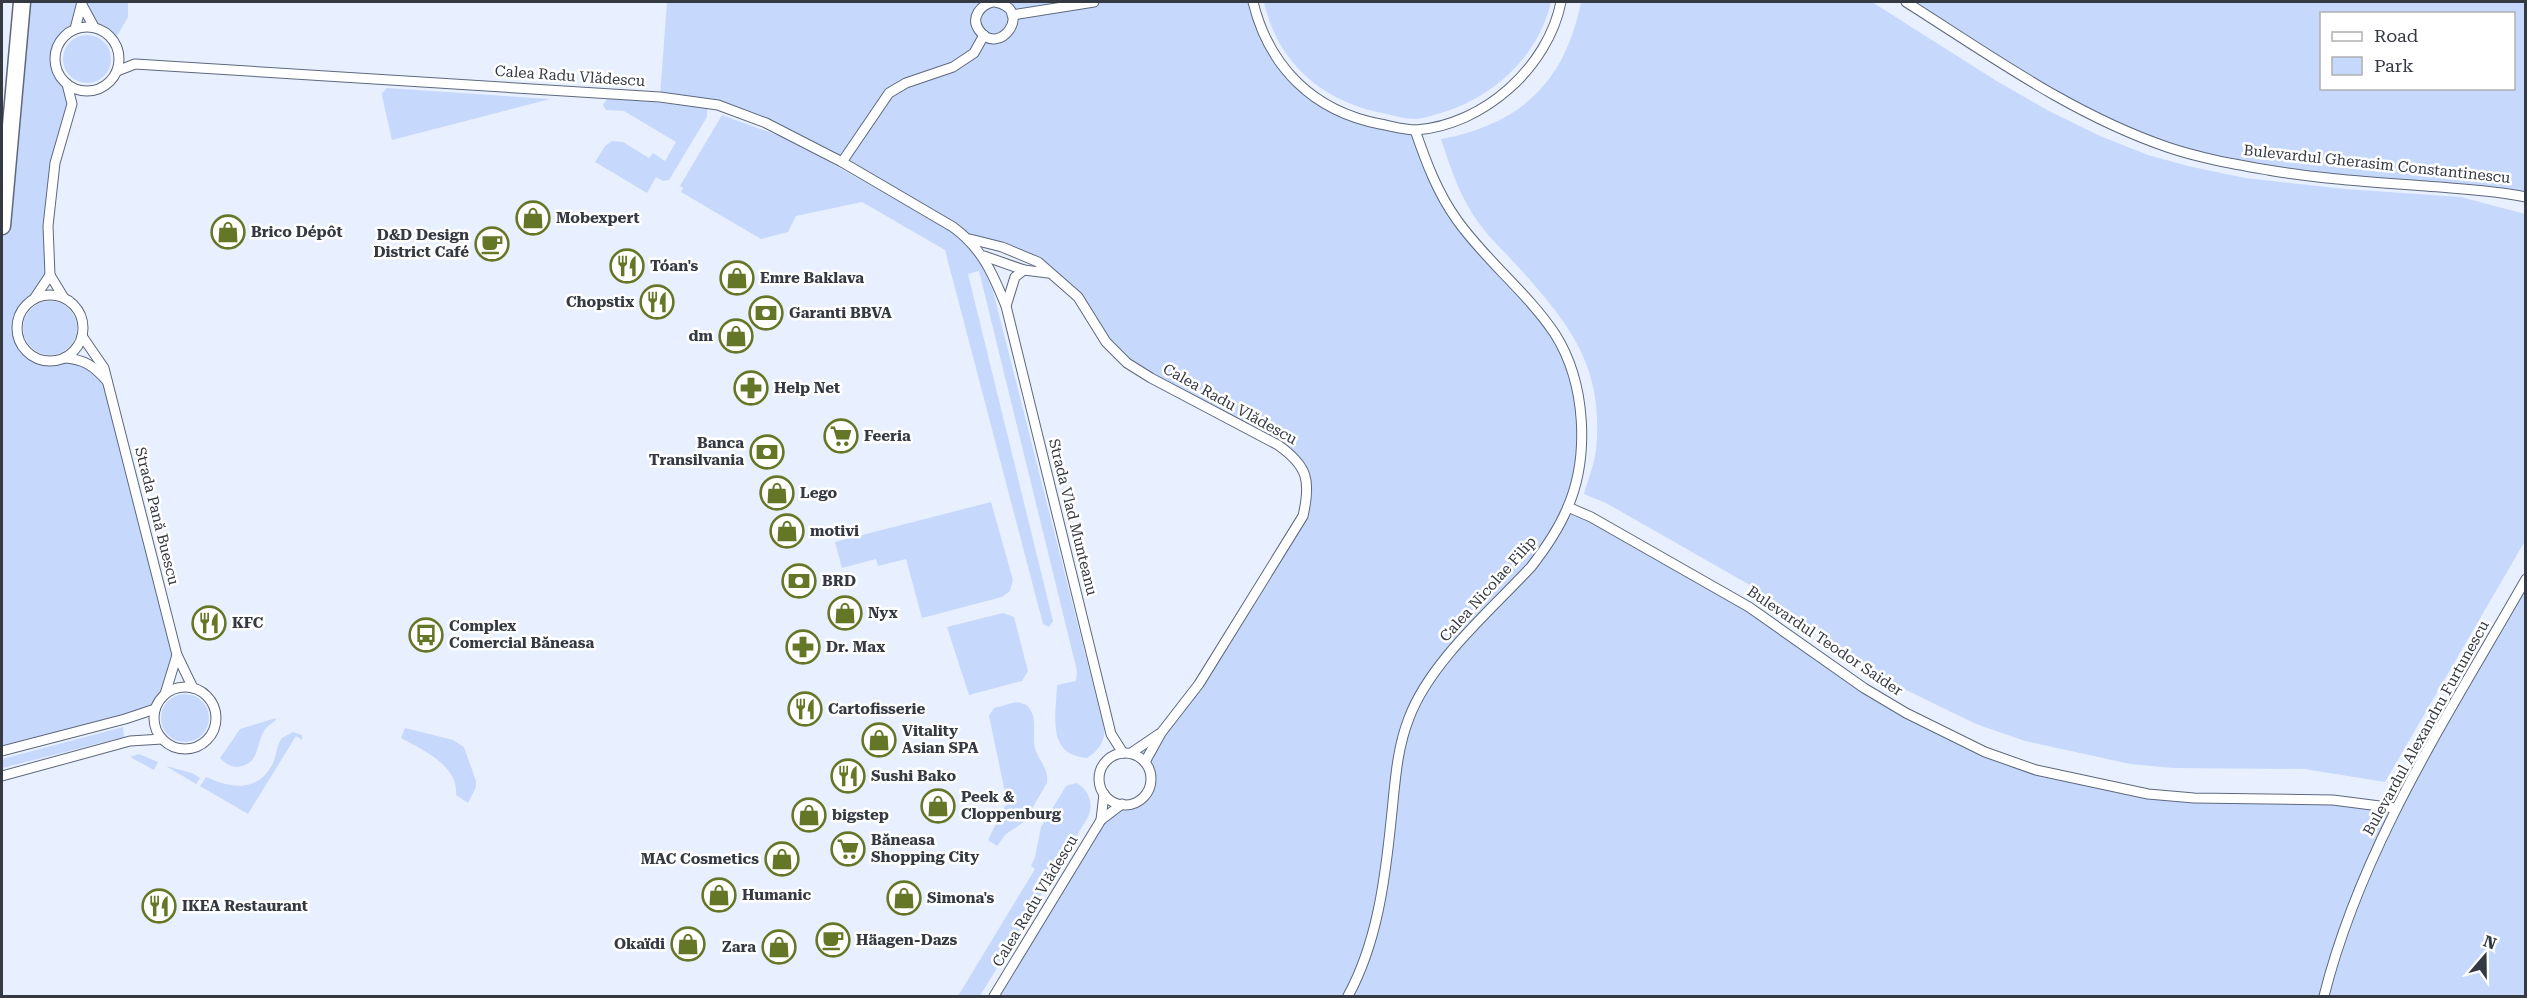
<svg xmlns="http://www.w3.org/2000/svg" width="2527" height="998" font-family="'Roboto Serif',serif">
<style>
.green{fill:#c6d9fc;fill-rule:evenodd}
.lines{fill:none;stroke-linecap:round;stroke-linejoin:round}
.street-casing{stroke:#5d687d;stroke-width:11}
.highway-casing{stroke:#5d687d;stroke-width:19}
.street{stroke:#fff;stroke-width:9}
.highway{stroke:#fff;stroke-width:16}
.labels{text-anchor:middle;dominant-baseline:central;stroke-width:5;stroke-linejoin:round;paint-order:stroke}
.street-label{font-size:15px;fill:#343942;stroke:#fff}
.poi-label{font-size:15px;font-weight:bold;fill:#343942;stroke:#fff;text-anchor:start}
</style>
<rect width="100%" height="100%" fill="#e8f0ff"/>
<!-- green -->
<g class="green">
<path d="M25,2H128V17L114,41C109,38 105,33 100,30C65,10 33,70 76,89L55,163L50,275L34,299L21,313L17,327L22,344L36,358L52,361L77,359L108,383L177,655L165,694L155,709L2,752V226Z"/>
<path d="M667,2H1253L1284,69L1332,109L1415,130L1444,200L1522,293L1567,359L1581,435L1568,507L1749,607L1906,713L2036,770L2148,794L2274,798L2395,808L2525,579V996H994L1113,801C1144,815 1164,779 1138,756L1184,705L1286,544L1307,498L1296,457L1151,378L1106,342L1078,297L1038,262L969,239L953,227L741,113L660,97Z"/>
<path d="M1264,2H1551C1538,57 1494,97 1441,113C1433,115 1423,119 1414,119C1405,119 1396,116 1387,114C1325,103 1278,65 1264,2Z"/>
<path d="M1581,2H1872L1995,80L2049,111L2100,136L2148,155L2188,166L2245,178L2345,189L2461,197L2525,214V541L2385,782L2304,769L2173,768L2130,764L2025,741L1976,724L1902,688L1863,664L1755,588L1606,503L1584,494C1588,479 1594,465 1596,450C1604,369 1572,327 1521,270C1508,255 1493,242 1481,226C1461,200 1451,170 1441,139C1521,124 1565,82 1581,2Z"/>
<path d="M1906,2H2525V197L2271,171L2167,147L2062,100ZM2322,14H2514V88H2322Z"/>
<circle cx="87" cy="59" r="24"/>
<path d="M387,88L550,99L392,140L382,96V93Z"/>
<path d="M608,97L707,108V117L669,180L663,181L656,177L647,193L595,162L605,146L612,141L623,142L649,158L653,153L665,161L676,142L624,111L606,110L603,105Z"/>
<path d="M722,115L791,140L964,239L979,259L993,291L1104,728C1106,741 1098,751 1087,758C1046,755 1056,715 1057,685L1076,681L1077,671L979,271L968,274L1053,621L1049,627L1043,624L945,250L862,202L796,216L788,232L761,239L681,192L683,188L680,186Z"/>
<circle cx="50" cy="328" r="27"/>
<path d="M991,502L1013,580L1010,591L1002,597L922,618L906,559L878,566L876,559L842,568L835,542Z"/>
<path d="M1003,613L1014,617L1028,671L1022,681L969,695L947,627Z"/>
<circle cx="185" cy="718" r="24"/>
<path d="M1016,702C1022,703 1028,704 1031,711C1037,721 1032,737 1035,748C1039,762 1049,768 1047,783L1024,822L1006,834L997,846L988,840L1007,802L989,716L994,708Z"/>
<path d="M276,718L275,721C271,724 267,726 264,731C256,744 260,761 242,766C233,769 226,764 220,758L240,729Z"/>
<path d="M123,727L124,737L2,768V759Z"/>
<path d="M405,728L453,740L464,747L476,781V787L468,803L456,795C459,766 423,750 401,738Z"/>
<path d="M293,732L302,735V740L296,736L248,814L200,786L206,777C230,788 257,793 272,765C277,756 276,746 282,738Z"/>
<path d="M139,754L158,762L154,770L130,757Z"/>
<path d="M166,766L192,773L200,778L196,784Z"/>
<path d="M1076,783C1089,789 1094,804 1088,817L980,996H958L1035,869L1031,866L1035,857L1041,827L1066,786Z"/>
</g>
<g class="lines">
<defs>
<g id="street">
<path d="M993,2C981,5 970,17 979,30C999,59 1035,9 995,2"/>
<path d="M1253,2C1269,67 1313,111 1380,124C1391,126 1405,130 1416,130C1484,125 1548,67 1561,2"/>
<path d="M1906,2C1990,55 2071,114 2167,147C2199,158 2234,164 2268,170C2320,179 2374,182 2426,186C2460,189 2493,190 2526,197"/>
<path d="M82,5L94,27"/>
<path d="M1012,15L1094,2"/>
<circle cx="87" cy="59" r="32"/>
<path d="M75,29L82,2"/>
<path d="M117,71L135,64L660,97L718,105L766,123L842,162L953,227C982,248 993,274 1006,306L1111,734L1123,753"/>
<path d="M842,162L889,93L906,83L953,67L974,53L984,35"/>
<path d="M970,239L1002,247L1038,262L1078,297L1106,342L1127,363L1151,378L1278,445C1308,466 1311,481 1303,516L1199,684L1161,733L1145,762"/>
<path d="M984,256L1024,270L1048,273"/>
<circle cx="50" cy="328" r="33"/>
<path d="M64,298L50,275L48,226L55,163L72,104L67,84"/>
<path d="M34,299L50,275"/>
<path d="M1006,306L1015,277L1024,270"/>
<path d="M82,336L104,368L177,655L193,688"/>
<path d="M64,358C84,359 94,366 107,381"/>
<path d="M1568,507L1591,517L1749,607L1864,688L1906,713L1985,752L2036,770L2148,794L2194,798L2333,800L2395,808"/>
<circle cx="185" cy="718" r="31"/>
<path d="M165,694L177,655"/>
<path d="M2,751L125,719L155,709"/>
<path d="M1131,753L1159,734"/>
<circle cx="1125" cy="779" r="26"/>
<path d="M2,776L130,741L162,739"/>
<path d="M1101,820L1104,794"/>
<path d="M994,996L1101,820L1122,804"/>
<path d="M1348,996C1377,943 1385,880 1391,821C1395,786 1396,751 1409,718C1430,662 1490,611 1531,567C1545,549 1558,530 1567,509C1590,457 1586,383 1555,334C1527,292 1486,261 1457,220C1437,192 1426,162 1415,130"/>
<path d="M2324,996C2362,845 2449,714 2526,579"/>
</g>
<path id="highway" d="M2,226L22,2"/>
</defs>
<!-- street casing -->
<use href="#street" class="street-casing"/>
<!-- highway casing -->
<use href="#highway" class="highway-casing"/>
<!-- street -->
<use href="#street" class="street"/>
<!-- highway -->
<use href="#highway" class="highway"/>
</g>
<!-- icons -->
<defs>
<symbol id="shop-ring" viewBox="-11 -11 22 22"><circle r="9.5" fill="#fff" stroke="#657726" stroke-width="1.5"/><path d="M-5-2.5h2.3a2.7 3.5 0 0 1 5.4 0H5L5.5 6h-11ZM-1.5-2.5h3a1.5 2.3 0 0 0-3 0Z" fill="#657726"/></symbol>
<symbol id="cafe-ring" viewBox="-11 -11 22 22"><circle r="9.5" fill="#fff" stroke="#657726" stroke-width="1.5"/><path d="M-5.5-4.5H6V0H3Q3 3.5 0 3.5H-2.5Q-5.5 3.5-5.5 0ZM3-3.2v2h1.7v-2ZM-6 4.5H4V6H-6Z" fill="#657726"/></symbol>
<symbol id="restaurant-ring" viewBox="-11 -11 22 22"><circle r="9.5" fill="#fff" stroke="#657726" stroke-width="1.5"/><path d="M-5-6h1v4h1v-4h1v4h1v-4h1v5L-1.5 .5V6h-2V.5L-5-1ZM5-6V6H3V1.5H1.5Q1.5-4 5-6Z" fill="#657726"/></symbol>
<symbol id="bank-ring" viewBox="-11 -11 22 22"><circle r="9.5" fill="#fff" stroke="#657726" stroke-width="1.5"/><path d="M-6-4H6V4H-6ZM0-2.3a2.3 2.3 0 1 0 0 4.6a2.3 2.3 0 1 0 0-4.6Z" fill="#657726"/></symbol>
<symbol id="pharmacy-ring" viewBox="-11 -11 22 22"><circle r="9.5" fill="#fff" stroke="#657726" stroke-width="1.5"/><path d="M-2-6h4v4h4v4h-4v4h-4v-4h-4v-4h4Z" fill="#657726"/></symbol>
<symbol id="supermarket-ring" viewBox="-11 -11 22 22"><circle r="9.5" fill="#fff" stroke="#657726" stroke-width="1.5"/><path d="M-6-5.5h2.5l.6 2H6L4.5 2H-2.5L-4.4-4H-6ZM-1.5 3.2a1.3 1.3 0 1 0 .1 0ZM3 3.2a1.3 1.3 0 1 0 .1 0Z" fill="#657726"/></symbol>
<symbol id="bus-ring" viewBox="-11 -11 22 22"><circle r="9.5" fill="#fff" stroke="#657726" stroke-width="1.5"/><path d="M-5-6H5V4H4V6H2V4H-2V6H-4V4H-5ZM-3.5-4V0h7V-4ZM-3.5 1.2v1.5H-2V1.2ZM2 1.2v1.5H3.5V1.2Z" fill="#657726"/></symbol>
</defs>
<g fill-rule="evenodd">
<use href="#shop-ring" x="514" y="199" width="38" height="38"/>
<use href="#shop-ring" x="209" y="213" width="38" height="38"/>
<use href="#cafe-ring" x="473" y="225" width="38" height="38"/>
<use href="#restaurant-ring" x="608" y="247" width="38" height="38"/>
<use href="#shop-ring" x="718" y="259" width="38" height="38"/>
<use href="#restaurant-ring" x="638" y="283" width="38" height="38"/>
<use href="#bank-ring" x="747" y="294" width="38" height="38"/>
<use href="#shop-ring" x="717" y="317" width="38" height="38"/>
<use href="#pharmacy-ring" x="732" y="369" width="38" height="38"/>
<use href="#supermarket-ring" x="822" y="417" width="38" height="38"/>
<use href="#bank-ring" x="748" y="433" width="38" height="38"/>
<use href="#shop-ring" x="758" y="474" width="38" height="38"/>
<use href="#shop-ring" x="768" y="512" width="38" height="38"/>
<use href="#bank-ring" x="780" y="562" width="38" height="38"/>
<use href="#shop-ring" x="826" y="594" width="38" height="38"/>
<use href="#restaurant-ring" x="190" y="604" width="38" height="38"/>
<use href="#bus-ring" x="407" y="616" width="38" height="38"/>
<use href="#pharmacy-ring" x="784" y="628" width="38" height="38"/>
<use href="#restaurant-ring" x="786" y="690" width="38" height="38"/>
<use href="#shop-ring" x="860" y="721" width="38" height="38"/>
<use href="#restaurant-ring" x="829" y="757" width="38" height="38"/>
<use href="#shop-ring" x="919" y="787" width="38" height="38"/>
<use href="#shop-ring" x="790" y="796" width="38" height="38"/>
<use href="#supermarket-ring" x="829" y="830" width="38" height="38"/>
<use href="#shop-ring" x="763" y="840" width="38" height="38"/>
<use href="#shop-ring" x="700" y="876" width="38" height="38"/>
<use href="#shop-ring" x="885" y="879" width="38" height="38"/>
<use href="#restaurant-ring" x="140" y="887" width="38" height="38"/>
<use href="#cafe-ring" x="814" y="921" width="38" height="38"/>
<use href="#shop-ring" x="669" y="925" width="38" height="38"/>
<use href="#shop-ring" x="760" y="928" width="38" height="38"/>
</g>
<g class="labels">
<!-- street labels -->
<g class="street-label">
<text transform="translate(570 76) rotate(4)">Calea Radu Vlădescu</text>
<text transform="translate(2377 164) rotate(6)">Bulevardul Gherasim Constantinescu</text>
<text transform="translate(1230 404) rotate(29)">Calea Radu Vlădescu</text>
<text transform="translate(157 516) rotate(76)">Strada Pană Buescu</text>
<text transform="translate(1073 517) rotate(76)">Strada Vlad Munteanu</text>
<text transform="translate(1488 589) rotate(-48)">Calea Nicolae Filip</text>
<text transform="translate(1825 641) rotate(34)">Bulevardul Teodor Saider</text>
<text transform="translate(2426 728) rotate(-61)">Bulevardul Alexandru Furtunescu</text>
<text transform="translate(1035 901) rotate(-59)">Calea Radu Vlădescu</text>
</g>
<!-- poi labels -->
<g class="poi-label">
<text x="556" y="218">Mobexpert</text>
<text x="251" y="232">Brico Dépôt</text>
<text x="469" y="235" text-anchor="end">D&amp;D Design<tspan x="469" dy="17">District Café</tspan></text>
<text x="650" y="266">Tóan's</text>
<text x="760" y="278">Emre Baklava</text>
<text x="634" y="302" text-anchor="end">Chopstix</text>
<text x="789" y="313">Garanti BBVA</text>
<text x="713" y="336" text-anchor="end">dm</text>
<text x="774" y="388">Help Net</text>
<text x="864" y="436">Feeria</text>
<text x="744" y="443" text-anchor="end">Banca<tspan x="744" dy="17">Transilvania</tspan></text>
<text x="800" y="493">Lego</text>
<text x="810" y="531">motivi</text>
<text x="822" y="581">BRD</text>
<text x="868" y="613">Nyx</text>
<text x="232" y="623">KFC</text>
<text x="449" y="626">Complex<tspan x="449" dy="17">Comercial Băneasa</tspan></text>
<text x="826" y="647">Dr. Max</text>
<text x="828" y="709">Cartofisserie</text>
<text x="902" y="731">Vitality<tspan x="902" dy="17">Asian SPA</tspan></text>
<text x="871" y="776">Sushi Bako</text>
<text x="961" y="797">Peek &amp;<tspan x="961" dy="17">Cloppenburg</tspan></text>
<text x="832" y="815">bigstep</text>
<text x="871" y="840">Băneasa<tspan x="871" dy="17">Shopping City</tspan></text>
<text x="759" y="859" text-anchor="end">MAC Cosmetics</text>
<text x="742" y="895">Humanic</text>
<text x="927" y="898">Simona's</text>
<text x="182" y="906">IKEA Restaurant</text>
<text x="856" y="940">Häagen-Dazs</text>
<text x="665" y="944" text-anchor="end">Okaïdi</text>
<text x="756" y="947" text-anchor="end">Zara</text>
</g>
</g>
<!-- border -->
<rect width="2527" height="998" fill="none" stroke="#343942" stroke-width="6"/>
<!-- legend -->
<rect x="2320" y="12" width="195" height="78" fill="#ffffff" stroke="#aeb0b3" stroke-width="1.5"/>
<rect x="2332" y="32" width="30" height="9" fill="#ffffff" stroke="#aeb0b3" stroke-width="1.5"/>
<text x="2374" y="42" font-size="18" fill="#343942">Road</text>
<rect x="2332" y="57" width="30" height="18" fill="#c6d9fc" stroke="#aeb0b3" stroke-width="1.5"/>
<text x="2374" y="72" font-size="18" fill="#343942">Park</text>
<!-- north arrow -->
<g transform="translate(2485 956) rotate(20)" stroke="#ffffff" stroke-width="4.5" paint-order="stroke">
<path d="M0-4.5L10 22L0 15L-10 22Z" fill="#343942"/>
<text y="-9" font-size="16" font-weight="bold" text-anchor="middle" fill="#343942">N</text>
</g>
</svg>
